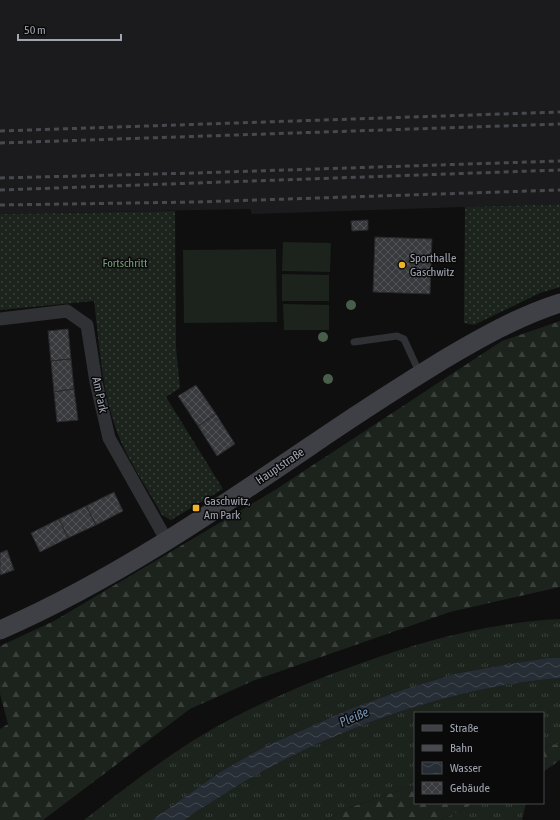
<svg xmlns="http://www.w3.org/2000/svg" width="560" height="820" font-family="'Asap Condensed',sans-serif">
<style>
.built{fill:#1b1b1d}
.grass{fill:url(#grass-tufts)}
.forest{fill:url(#forest-firs)}
.garden{fill:url(#garden-dots)}
.pitch{fill:#1b231c}
.water{fill:url(#water-waves)}
.building{fill:url(#building-cross-hatch);stroke:#29292c}
.lines{fill:none;stroke-linecap:round;stroke-linejoin:round}
.service{stroke:#303135;stroke-width:7}
.minor{stroke:#303135;stroke-width:13}
.secondary{stroke:#3e4045;stroke-width:19}
.rail{stroke:#47494e;stroke-width:3;stroke-dasharray:5 4;stroke-linecap:butt}
.tree{fill:#485d4a}
.poi-dot{fill:#f1b226;stroke:#0a0a0b;stroke-width:1.5}
.labels{text-anchor:middle;dominant-baseline:central;stroke-width:3;stroke-linejoin:round;paint-order:stroke}
.poi-label{font-size:12px;fill:#a0a5b1;stroke:#0a0a0b;text-anchor:start}
.park-label{font-size:12px;fill:#769d7a;stroke:#0a0a0b}
.street-label{font-size:12px;fill:#a0a5b1;stroke:#0a0a0b}
.water-label{font-size:13px;font-style:italic;fill:#7692ae;stroke:#0a0a0b}
</style>
<defs>
<pattern id="grass-tufts" width="24" height="20" patternUnits="userSpaceOnUse"><rect width="24" height="20" fill="#1b231c"/><path d="M3 7l-1-3M5 7V3M7 7l1-3M15 17l-1-3M17 17v-4M19 17l1-3" fill="none" stroke="#39403b"/></pattern>
<pattern id="forest-firs" width="22" height="20" patternUnits="userSpaceOnUse"><rect width="22" height="20" fill="#1b231c"/><path d="M5 1l3.5 6h-7zM16 11l3.5 6h-7z" fill="#39403b"/></pattern>
<pattern id="garden-dots" width="8" height="8" patternUnits="userSpaceOnUse"><rect width="8" height="8" fill="#1b231c"/><path d="M2 2h.1M6 6h.1" fill="none" stroke="#39403b" stroke-width="1.8" stroke-linecap="round"/></pattern>
<pattern id="water-waves" width="16" height="10" patternUnits="userSpaceOnUse"><rect width="16" height="10" fill="#262d34"/><path d="M0 5q4-4 8 0t8 0" fill="none" stroke="#42484f"/></pattern>
<pattern id="building-cross-hatch" width="8" height="8" patternUnits="userSpaceOnUse"><rect width="8" height="8" fill="#393a3d"/><path d="M0 0l8 8M0 8l8-8" fill="none" stroke="#525457"/></pattern>
</defs>
<rect width="100%" height="100%" fill="#0f0f10"/>
<!-- built -->
<path class="built" d="M0,0H560V204L252,214L250,209L0,214Z"/>
<!-- grass -->
<g class="grass">
<path d="M560,619V658L493,667L458,673L405,689L350,709L264,747L220,772L152,820H84C123,790 162,759 204,734C244,710 286,692 329,675C404,646 480,623 560,619Z"/>
<path d="M560,678V744L543,747V713H415V785L349,808L325,820H185L194,813C218,798 242,782 267,769C354,722 461,686 560,678Z"/>
<path d="M475,803H526L522,820H441Z"/>
</g>
<!-- forest -->
<g class="forest">
<path d="M560,321V587L450,612L255,680L190,709L43,820H0V729L8,724L0,694V646L54,621L275,490L502,341Z"/>
<path d="M559,744L560,745V760L543,772V747Z"/>
<path d="M415,785V803H475L441,820H325L349,808Z"/>
</g>
<!-- garden -->
<g class="garden">
<path d="M560,204V287L540,293L474,325L464,323L465,207Z"/>
<path d="M175,211L176,348L180,388L166,397L223,489L171,520L162,515C145,484 123,454 113,420C101,381 99,341 94,301L0,310V214Z"/>
</g>
<!-- pitch -->
<g class="pitch">
<path d="M283,242L331,243L330,272L282,271Z"/>
<path d="M276,249L277,322L184,323L183,250Z"/>
<path d="M282,274L329,275V301H282Z"/>
<path d="M283,304L329,305V330H284Z"/>
</g>
<!-- water -->
<path class="water" d="M549,658H560V678C461,686 354,722 267,769C242,782 218,798 194,813L185,820H152L220,772L264,747L350,709L405,689L458,673L493,667Z"/>
<!-- building -->
<g class="building">
<path d="M368,220V230L352,231L351,221Z"/>
<path d="M375,237L432,239L430,294L373,292Z"/>
<path d="M68,329L71,359L51,361L48,331Z"/>
<path d="M71,359L74,389L54,392L51,361Z"/>
<path d="M196,385L216,414L198,426L178,396Z"/>
<path d="M74,389L78,420L57,422L54,392Z"/>
<path d="M216,414L235,444L217,456L198,426Z"/>
<path d="M114,492L123,511L96,525L86,506Z"/>
<path d="M86,506L96,525L68,538L59,519Z"/>
<path d="M59,519L68,538L40,552L31,533Z"/>
<path d="M7,550L14,570L0,575V553Z"/>
</g>
<g class="lines">
<!-- service -->
<path class="service" d="M354,342L397,336L404,339L420,374"/>
<!-- minor -->
<path class="minor" d="M0,319L67,311L87,325L96,382L109,438L167,541"/>
<!-- secondary -->
<path class="secondary" d="M0,630C117,579 222,506 328,434C365,409 404,384 443,360C480,338 519,316 560,303"/>
<!-- rail -->
<g class="rail">
<path d="M0,131L560,112"/>
<path d="M0,143L560,124"/>
<path d="M0,178L195,173L560,161"/>
<path d="M0,190L560,170"/>
<path d="M0,205L197,202L560,190"/>
</g>
</g>
<!-- trees -->
<g class="tree">
<circle cx="351" cy="305" r="5"/>
<circle cx="323" cy="337" r="5"/>
<circle cx="328" cy="379" r="5"/>
</g>
<!-- markers -->
<g class="poi-dot">
<circle cx="402" cy="265" r="4"/>
<rect x="192" y="504" width="8" height="8" rx="2"/>
</g>
<g class="labels">
<!-- poi labels -->
<g class="poi-label">
<text x="410" y="258">Sporthalle<tspan x="410" dy="14">Gaschwitz</tspan></text>
<text x="204" y="501">Gaschwitz,<tspan x="204" dy="14">Am Park</tspan></text>
</g>
<!-- park labels -->
<g class="park-label">
<text x="125" y="263">Fortschritt</text>
</g>
<!-- street labels -->
<g class="street-label">
<text transform="translate(100 395) rotate(78)">Am Park</text>
<text transform="translate(280 466) rotate(-34)">Hauptstraße</text>
</g>
<!-- water labels -->
<g class="water-label">
<text transform="translate(354 717) rotate(-23)">Pleiße</text>
</g>
</g>
<!-- legend -->
<rect x="414" y="712" width="130" height="92" fill="#0a0a0b" stroke="#46484d"/>
<rect x="422" y="725" width="20" height="6" fill="#3e4045" stroke="#46484d"/>
<text x="450" y="732" font-size="12" fill="#a0a5b1">Straße</text>
<rect x="422" y="745" width="20" height="6" fill="#47494e" stroke="#46484d"/>
<text x="450" y="752" font-size="12" fill="#a0a5b1">Bahn</text>
<rect x="422" y="762" width="20" height="12" fill="url(#water-waves)" stroke="#46484d"/>
<text x="450" y="772" font-size="12" fill="#a0a5b1">Wasser</text>
<rect x="422" y="782" width="20" height="12" fill="url(#building-cross-hatch)" stroke="#46484d"/>
<text x="450" y="792" font-size="12" fill="#a0a5b1">Gebäude</text>
<!-- scale -->
<path d="M18 34v6h103v-6" fill="none" stroke="#a0a5b1" stroke-width="2"/>
<text x="24" y="34" font-size="12" fill="#a0a5b1" stroke="#0a0a0b" stroke-width="3" paint-order="stroke">50 m</text>
</svg>
